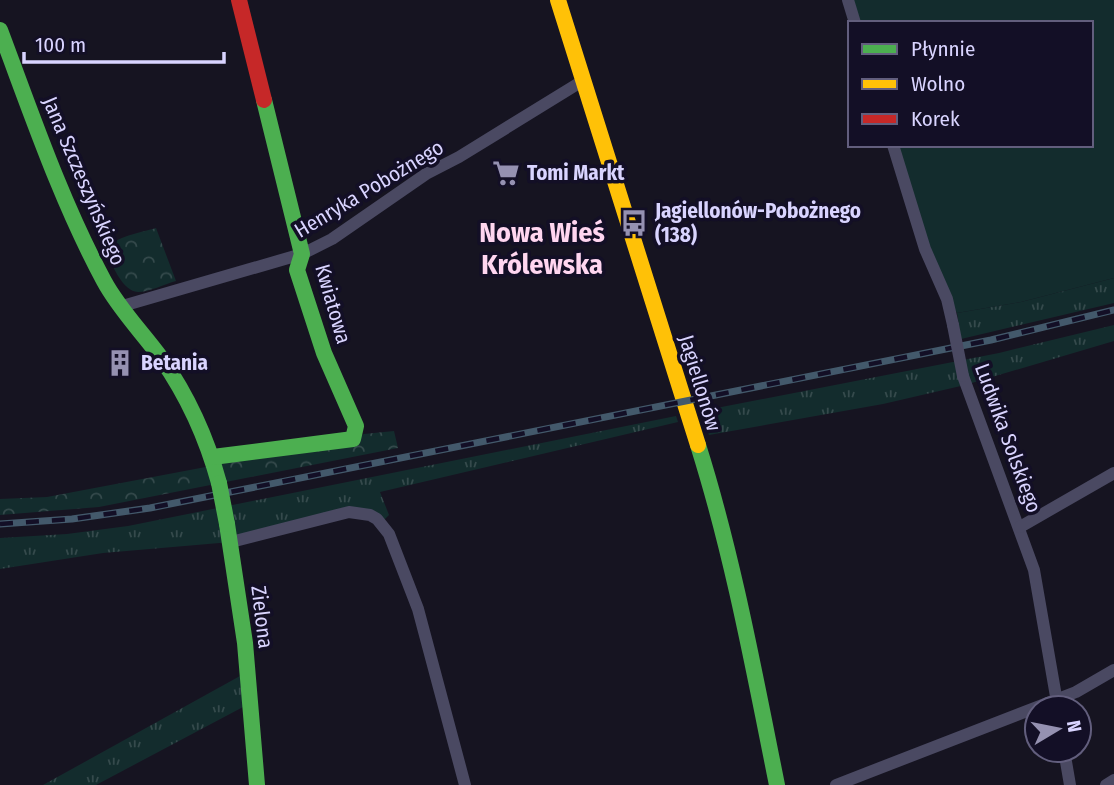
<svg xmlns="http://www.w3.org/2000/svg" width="1114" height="785" font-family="'Fira Sans Condensed',sans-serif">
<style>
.grass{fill:url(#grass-tufts)}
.forest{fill:url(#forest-crowns)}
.garden{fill:#132c2d}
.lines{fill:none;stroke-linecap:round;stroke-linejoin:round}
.street{stroke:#4a4962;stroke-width:12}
.fast{stroke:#4caf50;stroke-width:16}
.slow{stroke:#ffc107;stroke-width:16}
.jam{stroke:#c62828;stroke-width:16}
.rail-casing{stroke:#43596b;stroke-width:7}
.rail{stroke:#130f26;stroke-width:4.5;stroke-dasharray:13;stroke-linecap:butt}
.street-bridge{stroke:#4a4962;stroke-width:12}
.fast-bridge{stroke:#4caf50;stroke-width:16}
.labels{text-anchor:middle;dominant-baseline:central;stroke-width:7;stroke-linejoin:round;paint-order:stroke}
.poi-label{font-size:21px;font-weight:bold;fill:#d9d4ff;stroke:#130f26;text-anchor:start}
.street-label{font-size:21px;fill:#d9d4ff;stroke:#130f26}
.district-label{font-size:28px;font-weight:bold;fill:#ffd6f0;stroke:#130f26}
</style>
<defs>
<pattern id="grass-tufts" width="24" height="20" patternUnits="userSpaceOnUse" patternTransform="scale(1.75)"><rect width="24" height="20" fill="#132c2d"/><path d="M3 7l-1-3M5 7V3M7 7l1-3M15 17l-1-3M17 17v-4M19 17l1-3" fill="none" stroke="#354a4c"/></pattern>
<pattern id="forest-crowns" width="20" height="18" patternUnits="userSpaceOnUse" patternTransform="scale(1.75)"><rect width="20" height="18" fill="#132c2d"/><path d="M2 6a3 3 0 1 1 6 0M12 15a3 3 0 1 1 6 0" fill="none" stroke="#354a4c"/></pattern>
</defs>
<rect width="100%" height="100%" fill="#161421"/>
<!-- grass -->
<g class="grass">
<path d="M1114,278V303L961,339L957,313L1021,302Z"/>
<path d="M1114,325V341L965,385L883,404L709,435L701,411L999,353Z"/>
<path d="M676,416L678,422L380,492L389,515L381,523L359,512L231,542L103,553L0,569V538L67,534L128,526Z"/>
<path d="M240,676L243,707L96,785H43Z"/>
</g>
<!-- forest -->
<g class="forest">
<path d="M156,228L176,281C165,284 149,292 138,292C121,291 111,261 105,249C117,236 139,233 156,228Z"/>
<path d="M394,431L398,448L99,507L0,515V499L47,497L353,439L364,434Z"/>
</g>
<!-- garden -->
<path class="garden" d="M848,0H1114V278L1021,302L957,313L947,299L893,145H1091V23H855Z"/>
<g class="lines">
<!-- street -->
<g class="street">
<path d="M848,0L855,23"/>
<path d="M893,145L925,249L947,299L953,325"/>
<path d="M119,307L302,254L332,239L426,174L459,157L584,80"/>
<path d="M963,376L1034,570L1058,708"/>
<path d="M1020,527L1114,473"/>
<path d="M231,542L349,512L370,515L377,519L389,534L418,609L465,785"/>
<path d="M1064,750L1070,785"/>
<path d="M836,785L1076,692L1114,670"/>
<path d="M1106,785L1114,780"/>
</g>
<!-- fast -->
<g class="fast">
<path d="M0,30C32,115 61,201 104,281C119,309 142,332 161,358C187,395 207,439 219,483"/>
<path d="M698,445C733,556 754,671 777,785"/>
<path d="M213,457L353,439L356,426L324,353L297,270L302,254L264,100"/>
<path d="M227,524L245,643L257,785"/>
</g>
<!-- slow -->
<path class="slow" d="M558,0L698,445"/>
<!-- jam -->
<path class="jam" d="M239,0L264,100"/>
<defs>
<path id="rail" d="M0,524L72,519L150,508L991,340L1114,310"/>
</defs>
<!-- rail casing -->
<use href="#rail" class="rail-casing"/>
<!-- rail -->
<use href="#rail" class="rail"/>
<!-- street-bridge -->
<path class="street-bridge" d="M953,325L963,376"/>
<!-- fast-bridge -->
<path class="fast-bridge" d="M219,483L227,524"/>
</g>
<!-- icons -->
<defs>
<symbol id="supermarket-bare" viewBox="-9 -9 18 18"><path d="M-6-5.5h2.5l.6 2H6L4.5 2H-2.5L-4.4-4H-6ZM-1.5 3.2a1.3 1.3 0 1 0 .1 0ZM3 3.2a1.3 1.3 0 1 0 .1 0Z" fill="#9591b1" stroke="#130f26" stroke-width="2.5" paint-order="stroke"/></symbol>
<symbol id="bus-bare" viewBox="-9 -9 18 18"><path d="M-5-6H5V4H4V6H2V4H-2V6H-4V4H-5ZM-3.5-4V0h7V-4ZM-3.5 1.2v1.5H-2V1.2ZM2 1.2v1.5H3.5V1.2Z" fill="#9591b1" stroke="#130f26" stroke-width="2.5" paint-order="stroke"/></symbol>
<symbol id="building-bare" viewBox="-9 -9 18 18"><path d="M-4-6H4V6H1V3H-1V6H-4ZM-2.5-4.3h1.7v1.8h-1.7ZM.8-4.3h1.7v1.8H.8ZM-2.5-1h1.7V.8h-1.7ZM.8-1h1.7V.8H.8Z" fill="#9591b1" stroke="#130f26" stroke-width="2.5" paint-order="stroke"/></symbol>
</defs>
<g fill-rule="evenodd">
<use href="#supermarket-bare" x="487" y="154" width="38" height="38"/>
<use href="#bus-bare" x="615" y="204" width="38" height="38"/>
<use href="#building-bare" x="101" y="344" width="38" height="38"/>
</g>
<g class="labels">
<!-- poi labels -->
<g class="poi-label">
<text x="527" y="173">Tomi Markt</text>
<text x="655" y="211">Jagiellonów-Pobożnego<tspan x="655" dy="24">(138)</tspan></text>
<text x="141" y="363">Betania</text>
</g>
<!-- street labels -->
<g class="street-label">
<text transform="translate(84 181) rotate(67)">Jana Szczeszyńskiego</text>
<text transform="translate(369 189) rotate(-31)">Henryka Pobożnego</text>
<text transform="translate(333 304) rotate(74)">Kwiatowa</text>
<text transform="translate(700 383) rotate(73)">Jagiellonów</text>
<text transform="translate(1008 438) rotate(70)">Ludwika Solskiego</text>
<text transform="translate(262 617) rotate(83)">Zielona</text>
</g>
<!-- district labels -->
<g class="district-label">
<text x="542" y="232">Nowa Wieś<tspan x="542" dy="32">Królewska</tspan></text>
</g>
</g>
<!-- legend -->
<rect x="848" y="21" width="245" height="126" fill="#130f26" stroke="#625e7d" stroke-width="2"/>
<rect x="862" y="44" width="35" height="10" fill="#4caf50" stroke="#625e7d" stroke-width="2"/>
<text x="911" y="56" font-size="21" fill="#d9d4ff">Płynnie</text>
<rect x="862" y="79" width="35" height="10" fill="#ffc107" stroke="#625e7d" stroke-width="2"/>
<text x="911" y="91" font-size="21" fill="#d9d4ff">Wolno</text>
<rect x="862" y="114" width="35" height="10" fill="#c62828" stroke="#625e7d" stroke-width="2"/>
<text x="911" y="126" font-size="21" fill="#d9d4ff">Korek</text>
<!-- north arrow -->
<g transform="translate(1058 729) rotate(80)"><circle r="33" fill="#130f26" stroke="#625e7d" stroke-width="2"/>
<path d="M0-5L12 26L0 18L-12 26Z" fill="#9591b1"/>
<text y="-10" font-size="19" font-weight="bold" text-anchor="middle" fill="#d9d4ff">N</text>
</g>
<!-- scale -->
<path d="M24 52v10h200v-10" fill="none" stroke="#d9d4ff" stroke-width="3.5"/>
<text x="35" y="52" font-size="21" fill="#d9d4ff" stroke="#130f26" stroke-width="5" paint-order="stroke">100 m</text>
</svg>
